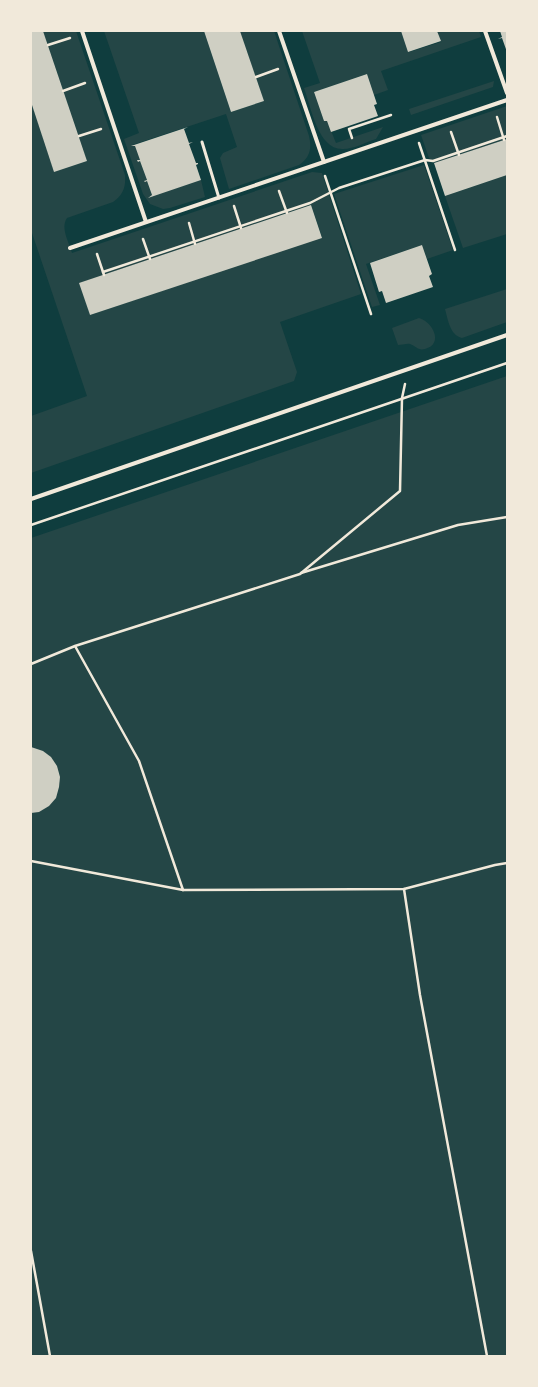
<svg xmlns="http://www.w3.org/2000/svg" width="538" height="1387" font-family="'Alegreya Sans',sans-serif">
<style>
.green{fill:#244646;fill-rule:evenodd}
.building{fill:#cfcfc3}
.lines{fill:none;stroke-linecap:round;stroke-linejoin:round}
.path{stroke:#f1e9da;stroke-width:2.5}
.service{stroke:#f1e9da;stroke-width:3}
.minor{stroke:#f1e9da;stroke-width:4}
</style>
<rect width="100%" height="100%" fill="#0f3d3e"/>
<!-- green -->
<g class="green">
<path d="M43,31H76L125,175C126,187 123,195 113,202L67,218C60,228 69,242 72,253L312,172L322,173L361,294L280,322L297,372L294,381L31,473V416L87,396L31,230V102L54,171L87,161ZM311,205L322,237L90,315L80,283Z"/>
<path d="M104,31H204L231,112L264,101L240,31H274L309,136C312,148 310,158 299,165L229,189L220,158L223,153L237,147L226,114L132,145L135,146L140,160H138L140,161L147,180L145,181H147L152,195L150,197L201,180L205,197L170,208L163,209L150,204L143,194L124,139L139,133Z"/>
<path d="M302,31H401L409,52L441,42L437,31H479L481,37L381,71L388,90L374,95L367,74L314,92L324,121H327L336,143L383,127L376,139C366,142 354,149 343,149C318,150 311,107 304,88L320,83Z"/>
<path d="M494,81L493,87L411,115L409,109Z"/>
<path d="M507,106V139L434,163L429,158L421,135Z"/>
<path d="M424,165L453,250L427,259L422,245L366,264L380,305L372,307L334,194Z"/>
<path d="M507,175V234L463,248L445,196Z"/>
<path d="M507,289V322L462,338C450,335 448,320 445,309Z"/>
<path d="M419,318C433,322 444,344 425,349C418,351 416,346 410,344C408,343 401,345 398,345L392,328Z"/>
<path d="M507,376V1356H31V538Z"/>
</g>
<!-- building -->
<g class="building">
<path d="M31,31H43L87,161L54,172L31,102Z"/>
<path d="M204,31H240L264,101L231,112Z"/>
<path d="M401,31H437L441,41L408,52Z"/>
<path d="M500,31H507V52L502,38L498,39L502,37Z"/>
<path d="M367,74L377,104L374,105L378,116L331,132L327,121H324L314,92Z"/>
<path d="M188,127L184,129L189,143L193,142L189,144L196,163H198V164L196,165L201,180L148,198L152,195L147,181L145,182L144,181L147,180L140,161L138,162L137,160H140L135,146H131Z"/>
<path d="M507,139V175L445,196L434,163Z"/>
<path d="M311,205L322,238L90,315L79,283Z"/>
<path d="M422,245L432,274L429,276L433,287L386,303L382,291L379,292L370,263Z"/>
<path d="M31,747L43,751L51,757L57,766L60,777L59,787L56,798L49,806L39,812L31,813Z"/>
</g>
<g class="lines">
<!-- path -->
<g class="path">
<path d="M48,45L70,38"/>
<path d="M256,77L278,69"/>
<path d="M63,91L85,83"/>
<path d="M497,117L504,140"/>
<path d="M451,132L459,155"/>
<path d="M79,136L101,129"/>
<path d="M352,138L349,129L391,115"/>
<path d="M419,143L455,250"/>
<path d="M325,176L371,314"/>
<path d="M279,191L287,213"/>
<path d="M234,206L241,228"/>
<path d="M189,223L195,244"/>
<path d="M143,239L150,259"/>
<path d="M97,254L104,275"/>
<path d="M103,272L310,203L339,188L425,160L433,161L507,136"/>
<path d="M31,525L507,363"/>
<path d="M301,573L458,525L507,517"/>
<path d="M75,646L139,761L183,890"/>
<path d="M31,664L75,646L300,574L400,491L402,398L405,384"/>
<path d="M31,861L183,890L404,889L495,865L507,863"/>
<path d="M404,889L420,995L487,1356"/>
<path d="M31,1251L50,1356"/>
</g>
<!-- service -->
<path class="service" d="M202,142L219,198"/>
<!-- minor -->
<g class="minor">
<path d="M82,31L146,222"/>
<path d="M279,31L324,162"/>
<path d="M485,31L507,93"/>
<path d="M70,248L507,100"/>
<path d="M31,499L507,335"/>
</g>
</g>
<!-- border -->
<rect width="538" height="1387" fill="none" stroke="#f1e9da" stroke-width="64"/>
</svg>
